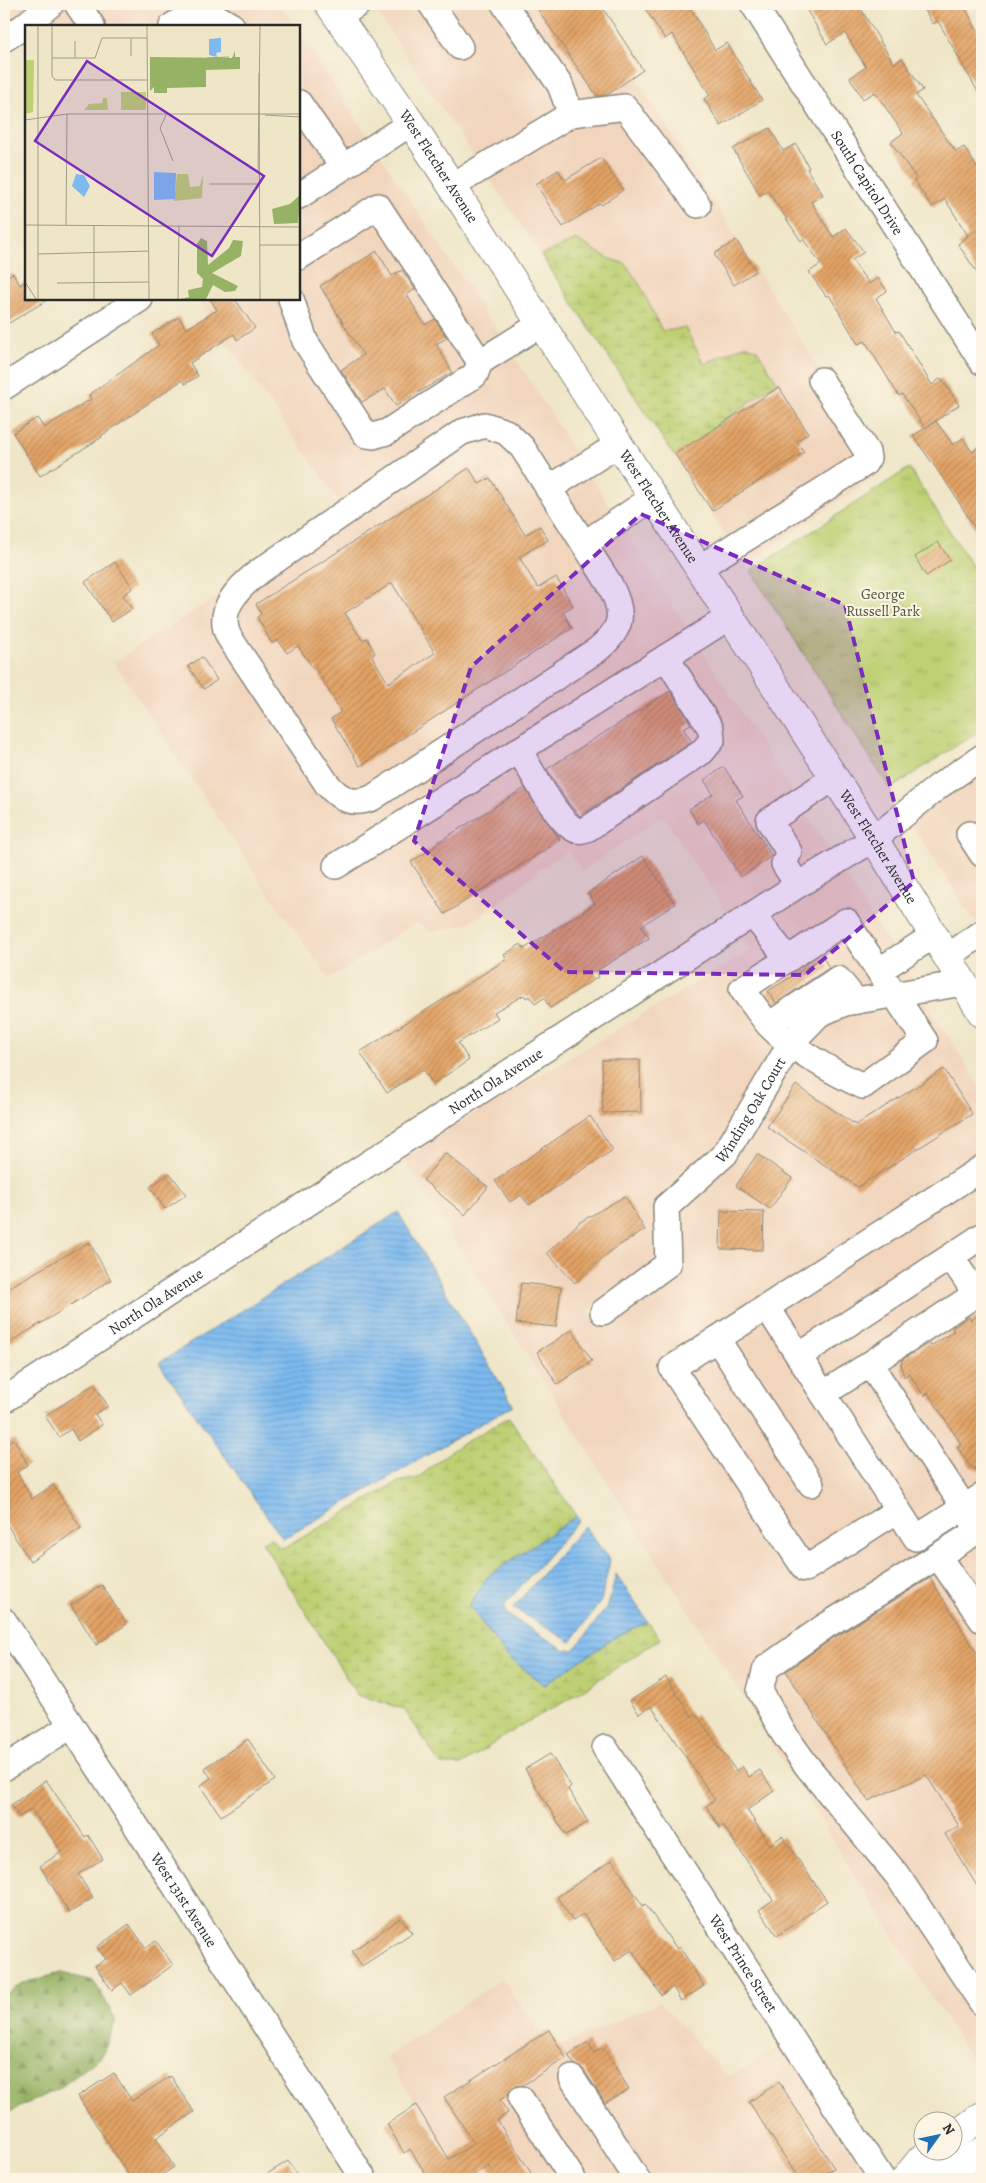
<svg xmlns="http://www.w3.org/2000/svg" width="986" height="2183" font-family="Alegreya,serif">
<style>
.built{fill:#f1d5bd}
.forest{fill:url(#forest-firs);stroke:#606e48}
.wetland{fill:url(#wetland-marsh);stroke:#747e4f}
.park{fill:url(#park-tufts);stroke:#747e4f}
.water{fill:url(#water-rules);stroke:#54728e}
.building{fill:url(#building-hatch);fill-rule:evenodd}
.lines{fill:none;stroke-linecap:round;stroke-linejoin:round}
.minor-casing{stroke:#8d887a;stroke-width:28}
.major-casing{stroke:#8d887a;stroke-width:30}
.minor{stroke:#fff;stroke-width:25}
.major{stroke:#fff;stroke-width:28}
.marked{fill:#7b2cbf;fill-opacity:0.2;stroke:#7b2cbf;stroke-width:4;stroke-dasharray:10 6;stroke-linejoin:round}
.labels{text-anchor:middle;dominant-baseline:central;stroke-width:4;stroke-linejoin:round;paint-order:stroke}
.street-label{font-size:15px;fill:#2b2b2b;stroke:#fcf5e5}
.park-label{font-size:15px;fill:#50543d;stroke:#fcf5e5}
.inset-road{fill:none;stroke:#a19b89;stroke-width:1}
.view{fill:#7b2cbf;fill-opacity:0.15;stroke:#7b2cbf;stroke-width:2.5}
.inset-edge{fill:none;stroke:#2b2b2b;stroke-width:2.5}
</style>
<defs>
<pattern id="forest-firs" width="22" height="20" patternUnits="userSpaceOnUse" patternTransform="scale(1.25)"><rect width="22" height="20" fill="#96b265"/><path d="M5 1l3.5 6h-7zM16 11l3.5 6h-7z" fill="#7b9153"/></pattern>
<pattern id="wetland-marsh" width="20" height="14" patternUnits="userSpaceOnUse" patternTransform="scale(1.25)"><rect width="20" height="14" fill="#bed073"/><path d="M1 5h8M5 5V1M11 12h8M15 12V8" fill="none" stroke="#a3b364"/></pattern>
<pattern id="park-tufts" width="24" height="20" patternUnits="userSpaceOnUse" patternTransform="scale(1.25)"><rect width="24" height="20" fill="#bed073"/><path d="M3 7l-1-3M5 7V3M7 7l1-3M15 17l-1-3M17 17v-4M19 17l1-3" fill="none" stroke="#a3b364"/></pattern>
<pattern id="water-rules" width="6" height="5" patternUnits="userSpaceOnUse" patternTransform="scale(1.25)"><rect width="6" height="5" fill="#7cbaf0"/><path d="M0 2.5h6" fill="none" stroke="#6697c3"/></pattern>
<pattern id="building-hatch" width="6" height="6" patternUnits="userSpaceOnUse" patternTransform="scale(1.25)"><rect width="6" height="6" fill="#e3a365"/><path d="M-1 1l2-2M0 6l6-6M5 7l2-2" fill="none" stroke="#b88553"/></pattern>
</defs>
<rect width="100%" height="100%" fill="#fcf5e5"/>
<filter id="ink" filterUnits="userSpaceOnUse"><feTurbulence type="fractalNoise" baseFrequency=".02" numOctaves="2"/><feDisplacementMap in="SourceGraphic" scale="10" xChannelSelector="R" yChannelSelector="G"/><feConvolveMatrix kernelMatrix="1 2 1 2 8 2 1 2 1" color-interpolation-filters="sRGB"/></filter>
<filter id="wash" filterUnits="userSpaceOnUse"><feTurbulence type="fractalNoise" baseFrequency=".0096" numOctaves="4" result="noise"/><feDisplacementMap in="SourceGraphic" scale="20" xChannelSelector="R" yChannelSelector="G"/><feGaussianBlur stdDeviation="1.12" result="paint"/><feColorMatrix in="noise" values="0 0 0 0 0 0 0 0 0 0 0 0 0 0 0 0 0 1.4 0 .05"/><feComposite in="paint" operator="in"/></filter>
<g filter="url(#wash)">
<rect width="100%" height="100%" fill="#efe6c8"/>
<!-- built -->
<g class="built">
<path d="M4,4H36L4,27Z"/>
<path d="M67,4H279L294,26H50L46,20Z"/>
<path d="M371,4H590L883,471L745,565L675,457L777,382L757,350L745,345L704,364L685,328L662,331L641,287L626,264L610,259L576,240L541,255Z"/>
<path d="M299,33L369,138L299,184Z"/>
<path d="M380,155L519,364L831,853L730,917L663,816L582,871L568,851L541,868L503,900L468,924L430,932L417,922L329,979L263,885L114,662L348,513L196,299H299V208Z"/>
<path d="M982,768V933L910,822Z"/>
<path d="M842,870L913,982L842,994L717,1148L659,1201L657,1260L588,1311L600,1326L674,1272L677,1211L802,1044L824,1022L847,1013L925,1000L982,1090V2077L404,1159L444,1132L752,950L741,934Z"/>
<path d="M502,1979L552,2049L660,2002L728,2077L783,2046L865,2173L855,2179H465L386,2057Z"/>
</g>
<!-- forest -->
<path class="forest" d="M61,1973L94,1981L116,2020L102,2056L61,2087L4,2115V1996L23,1983Z"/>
<!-- wetland -->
<g class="wetland">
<path d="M576,240L610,259L626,264L641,287L662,331L685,328L704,364L745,345L757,350L777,382L675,457L541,255Z"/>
<path d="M509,1417L576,1516L487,1577L469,1606L506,1655L544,1685L619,1635L648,1622L660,1639L566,1701L518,1727L461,1765H441L404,1709L357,1695L262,1542L271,1538L280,1548L288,1546L398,1482L418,1478L452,1450Z"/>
</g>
<!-- park -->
<path class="park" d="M909,468L982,581V729L890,789L751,571Z"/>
<!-- water -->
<g class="water">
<path d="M398,1212L513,1405L283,1539L159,1363Z"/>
<path d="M576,1516L579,1520L506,1603L504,1608L506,1614L565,1650H574L608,1606L616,1574L648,1622L619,1635L544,1685L506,1655L469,1606L487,1577Z"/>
<path d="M584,1526L610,1560L601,1601L571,1642L513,1608Z"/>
</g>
<g id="blocks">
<!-- building -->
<g class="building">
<path d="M534,4H600L643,70L607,95L597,96Z"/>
<path d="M642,4H688L715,50L727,43L762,100L721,126L704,99L710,95L672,34L665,39Z"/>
<path d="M803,4H858L894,64L902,58L923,90L916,95L956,152L964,147L982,175V280L958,244L968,236L945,199L932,207L914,180L916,178L891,142L903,133L875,92L863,99L850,78L866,67L845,33L827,44Z"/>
<path d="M921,4H963L982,39V99L938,21L933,24Z"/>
<path d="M770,128L783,151L796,144L809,168L807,169L823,195L811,202L833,237L846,228L864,252L852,260L869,284L878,278L887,291L876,298L896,332L899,331L932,385L941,378L959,405L925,428L902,394L899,396L865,341L858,344L829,295L826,296L809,272L821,264L803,239L801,241L768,191L760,195L733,149Z"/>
<path d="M601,158L623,190L602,205L600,203L563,227L536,184L558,170L565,180Z"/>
<path d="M736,240L756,271L734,285L714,254Z"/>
<path d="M377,251L392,276L402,270L415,289L407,295L425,325L435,319L447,338L436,344L452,372L396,406L385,389L362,402L341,370L363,355L320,286Z"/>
<path d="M13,273L20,285L26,281V299H49L4,326V279Z"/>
<path d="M210,299H235L255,328L237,340L234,334L190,363L198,376L185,384L182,380L101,436L102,437L40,476L13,433L37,418L44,428L91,399L89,395L159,345L152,334L179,317L186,329L217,310Z"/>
<path d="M779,387L808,433L797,441L804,452L712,511L675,454Z"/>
<path d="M936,421L953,445L963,438L972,452L982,445V539L948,485L913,436Z"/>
<path d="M469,468L479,484L490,478L525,535L540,526L548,540L519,557L538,588L556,577L573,606L563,612L572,628L360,766L331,719L341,712L315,667L313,668L298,646L287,653L278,640L272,643L257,617L261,614L256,604ZM392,583L435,653L388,683L372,656L375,653L367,638L362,640L345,613Z"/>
<path d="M938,542L950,560L926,576L915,557Z"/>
<path d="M115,562L133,588L123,595L132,609L112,622L85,582Z"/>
<path d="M202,657L217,680L204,689L188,666Z"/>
<path d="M670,691L691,724L683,728L692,742L580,816L569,804L547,769Z"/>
<path d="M724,767L743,796L736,800L772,856L741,877L704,820L698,824L689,809L713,794L704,780Z"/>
<path d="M525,788L560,840L445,914L411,862L436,846L435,844Z"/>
<path d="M643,856L675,904L641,926L649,938L595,972L598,977L550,1008L544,998L535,1004L530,996L526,998L524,995L494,1012L498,1018L458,1043L469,1060L433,1084L423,1069L387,1093L360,1052L507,959L504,955L521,944L524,949L595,904L588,893Z"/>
<path d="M823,957L829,968L776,1003L768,991Z"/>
<path d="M602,1060H640L641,1112L603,1113Z"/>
<path d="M944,1069L972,1114L858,1187L767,1127L796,1085L856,1125Z"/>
<path d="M590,1116L613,1150L529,1205L521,1195L510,1202L495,1181Z"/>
<path d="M445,1153L488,1187L465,1215L423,1180Z"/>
<path d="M757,1154L792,1178L770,1209L736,1186Z"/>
<path d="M170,1173L186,1195L165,1209L150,1187Z"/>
<path d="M625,1196L645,1230L613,1249L575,1283L547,1253L580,1222Z"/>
<path d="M721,1211L764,1212L763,1250L720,1249Z"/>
<path d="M89,1242L111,1280L4,1346V1290Z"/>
<path d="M521,1283L561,1287L556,1327L516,1323Z"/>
<path d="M982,1313V1473L970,1466L957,1447L961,1444L928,1393L924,1396L909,1373L904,1377L901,1365L902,1360L918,1350L929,1343L931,1346L954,1331L952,1328L969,1317L971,1320Z"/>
<path d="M572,1330L592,1361L557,1384L537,1352Z"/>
<path d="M94,1384L108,1406L95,1414L102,1425L78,1441L71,1429L59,1437L45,1416Z"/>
<path d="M14,1439L28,1465L17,1472L32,1499L53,1485L81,1528L30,1561L4,1520V1445Z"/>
<path d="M930,1578L982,1661V1894L945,1834L959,1826L926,1775L868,1801L786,1671L832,1639Z"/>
<path d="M102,1585L127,1624L96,1645L71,1605Z"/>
<path d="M666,1677L692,1717L696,1714L736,1771L742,1766L749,1777L760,1770L774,1791L747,1810L770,1845L782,1836L827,1901L777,1936L759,1910L773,1900L723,1825L720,1828L706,1806L715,1800L651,1706L639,1714L630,1701Z"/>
<path d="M248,1739L275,1780L221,1816L200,1786L211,1778L204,1768Z"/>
<path d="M550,1754L571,1786L568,1789L588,1822L566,1835L525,1769Z"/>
<path d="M46,1780L85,1837L88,1835L103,1859L78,1874L93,1898L69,1913L40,1866L62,1852L31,1809L19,1817L11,1805Z"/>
<path d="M612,1860L643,1906L645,1904L677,1949L680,1947L704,1986L681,2001L673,1987L661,1995L632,1950L615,1961L583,1914L573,1921L557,1897Z"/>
<path d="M401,1918L412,1933L362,1966L352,1951Z"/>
<path d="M129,1924L146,1948L156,1941L173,1965L131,1995L122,1983L112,1990L95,1966L106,1959L97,1947Z"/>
<path d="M549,2030L566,2058L523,2085L513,2087L508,2095L500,2100L508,2113L497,2120L535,2179H497L488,2166L467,2179H429L410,2149L404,2153L387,2124L416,2105L449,2159L474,2143L444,2097Z"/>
<path d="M588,2042L594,2053L603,2047L629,2089L605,2103L584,2070L574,2064L568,2055Z"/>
<path d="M114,2073L132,2101L171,2076L194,2112L156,2138L174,2167L156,2179H131L78,2096Z"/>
<path d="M779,2082L834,2168L816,2179H799L749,2102Z"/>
<path d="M288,2161L300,2179H259Z"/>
</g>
</g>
</g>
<g filter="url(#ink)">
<use href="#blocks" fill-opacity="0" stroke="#8d887a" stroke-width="1"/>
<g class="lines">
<defs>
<g id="minor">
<path d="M77,4L92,26"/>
<path d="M431,4L460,47"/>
<path d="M504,4L560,85L571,114"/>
<path id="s1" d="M753,4L982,362"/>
<path d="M338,17L358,4"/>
<path d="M172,26C202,7 202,8 232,26"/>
<path d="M4,39L23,27L51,4"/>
<path d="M299,103L343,167"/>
<path d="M452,186L571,114L625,107L698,205"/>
<path d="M299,196L411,123"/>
<path d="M299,257L378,206L480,362L541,324"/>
<path d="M291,299L305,341L366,435L373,436L387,432L475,375L480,362"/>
<path d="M4,387L140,299"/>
<path d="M485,425L506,432L522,447L609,583C625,613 624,628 597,650L372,798C352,806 340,799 327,784L229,637C215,610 239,587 260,571L462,432Z"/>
<path d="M548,489L619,444"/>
<path d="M584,544L654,497"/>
<path d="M699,568L864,464L868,458L867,452L821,380"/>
<path d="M519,750C530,768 555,817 571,827C577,832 582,831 589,828L702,752L712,740L711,729L666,657"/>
<path d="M969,834L982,854"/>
<path d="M336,866L731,616"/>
<path d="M798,885L784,864L789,852L769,821L834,778"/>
<path d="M753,915L788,959"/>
<path d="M846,921L925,1041L863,1086C834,1073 790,1048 768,1024C759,1013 751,1001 742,989Z"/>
<path d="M947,957L982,933"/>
<path d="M880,970L933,936"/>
<path d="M769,1025L838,979L856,1001"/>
<path d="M982,1168L672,1368L805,1569L898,1510L916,1538L982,1496"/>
<path d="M951,1257L976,1294H982"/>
<path d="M976,1294L870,1364L979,1530"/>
<path d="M767,1307L898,1510"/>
<path id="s2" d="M603,1312L668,1264L666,1207L725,1154L791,1043L819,1014L845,1003L963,983"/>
<path d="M717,1339L811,1484"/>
<path d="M799,1356L982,1236"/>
<path d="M823,1394L870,1364"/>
<path id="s3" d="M4,1400L798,885L874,839L939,786L982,757"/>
<path d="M982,1528L938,1556L982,1620"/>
<path d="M938,1556L824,1627L766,1668L760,1691L784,1734L807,1766L897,1875L982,2003"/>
<path id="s4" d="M4,1621L364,2179"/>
<path id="s5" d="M605,1748L882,2179"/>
<path d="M4,1768L71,1726"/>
<path d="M572,2078L637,2179"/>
<path d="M521,2099L573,2179"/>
</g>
<g id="major">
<path id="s6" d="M329,4L411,123L874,839L982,1013"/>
<path d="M954,2136L982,2116"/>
<path d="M905,2179L921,2159L932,2150"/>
<path d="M938,2179L982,2151"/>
</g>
</defs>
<!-- minor casing -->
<use href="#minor" class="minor-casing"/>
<!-- major casing -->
<use href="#major" class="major-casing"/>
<!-- minor -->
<use href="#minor" class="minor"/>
<!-- major -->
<use href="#major" class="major"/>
</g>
</g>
<!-- marked area -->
<path class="marked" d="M641,514L845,605L914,882L805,975L565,972L414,841L471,667Z"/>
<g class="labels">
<!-- street labels -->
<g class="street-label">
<text stroke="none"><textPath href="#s6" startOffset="196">West Fletcher Avenue</textPath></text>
<text stroke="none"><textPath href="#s1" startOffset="212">South Capitol Drive</textPath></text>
<text stroke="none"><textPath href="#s6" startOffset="601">West Fletcher Avenue</textPath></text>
<text stroke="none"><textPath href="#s6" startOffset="1006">West Fletcher Avenue</textPath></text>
<text stroke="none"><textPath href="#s3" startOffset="586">North Ola Avenue</textPath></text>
<text stroke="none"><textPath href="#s2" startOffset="268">Winding Oak Court</textPath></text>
<text stroke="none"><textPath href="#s3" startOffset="181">North Ola Avenue</textPath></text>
<text stroke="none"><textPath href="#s4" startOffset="332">West 131st Avenue</textPath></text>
<text stroke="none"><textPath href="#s5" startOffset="256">West Prince Street</textPath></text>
</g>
<!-- park labels -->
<g class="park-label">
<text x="883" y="594">George<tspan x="883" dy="17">Russell Park</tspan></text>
</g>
</g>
<!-- overview -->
<g transform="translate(25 25)">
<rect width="275" height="275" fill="#efe6c8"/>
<path d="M210,26V32H215V44L181,45V62L142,63V68H129V62L125,66V32L207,33ZM275,170L273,198L249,199L247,184L265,179ZM176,213L182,216L183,240L204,223L208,215L218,216L216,231L187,248L213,261L210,266L200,267L188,260L181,274H155L164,272L163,265L177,262L178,254L172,248V219Z" fill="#96b265"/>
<path d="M78,73H82L83,85H59L64,79L77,78ZM152,149H163L165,162L175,161L178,149L177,173L149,176Z" fill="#bed073"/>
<path d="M0,35H9L8,87L0,89ZM96,67H121V85H96Z" fill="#bed073"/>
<path d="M196,13V27L191,28L192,32L184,30V14ZM129,147L151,148L150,174L129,175ZM51,149L59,150L65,161L59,172L47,161Z" fill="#7cbaf0"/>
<path class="inset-road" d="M27,1V51L30,55H123M122,1L124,274M106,13V31M50,16V33M27,33H70L77,13H122M182,33L204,32M234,48L235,274M141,90L135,103L148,136M240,90L275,92M0,95L42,89H275M233,146L235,1M184,159H235M0,200L275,202M41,200L42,89M235,220H275M13,229L124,226M0,257L11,274M32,258L124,257M13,274V1M69,274V200M153,274L154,201"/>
<path class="view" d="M62,36L239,151L187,231L10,116Z"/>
<rect width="275" height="275" class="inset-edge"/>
</g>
<!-- margin -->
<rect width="986" height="2183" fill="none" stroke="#fcf5e5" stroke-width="20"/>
<!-- north arrow -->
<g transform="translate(938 2136) rotate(57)"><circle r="24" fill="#fcf5e5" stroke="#a8a49b"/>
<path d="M0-4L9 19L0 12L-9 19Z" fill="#1f6fb2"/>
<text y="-8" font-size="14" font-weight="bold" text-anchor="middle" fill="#2b2b2b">N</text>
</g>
</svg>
